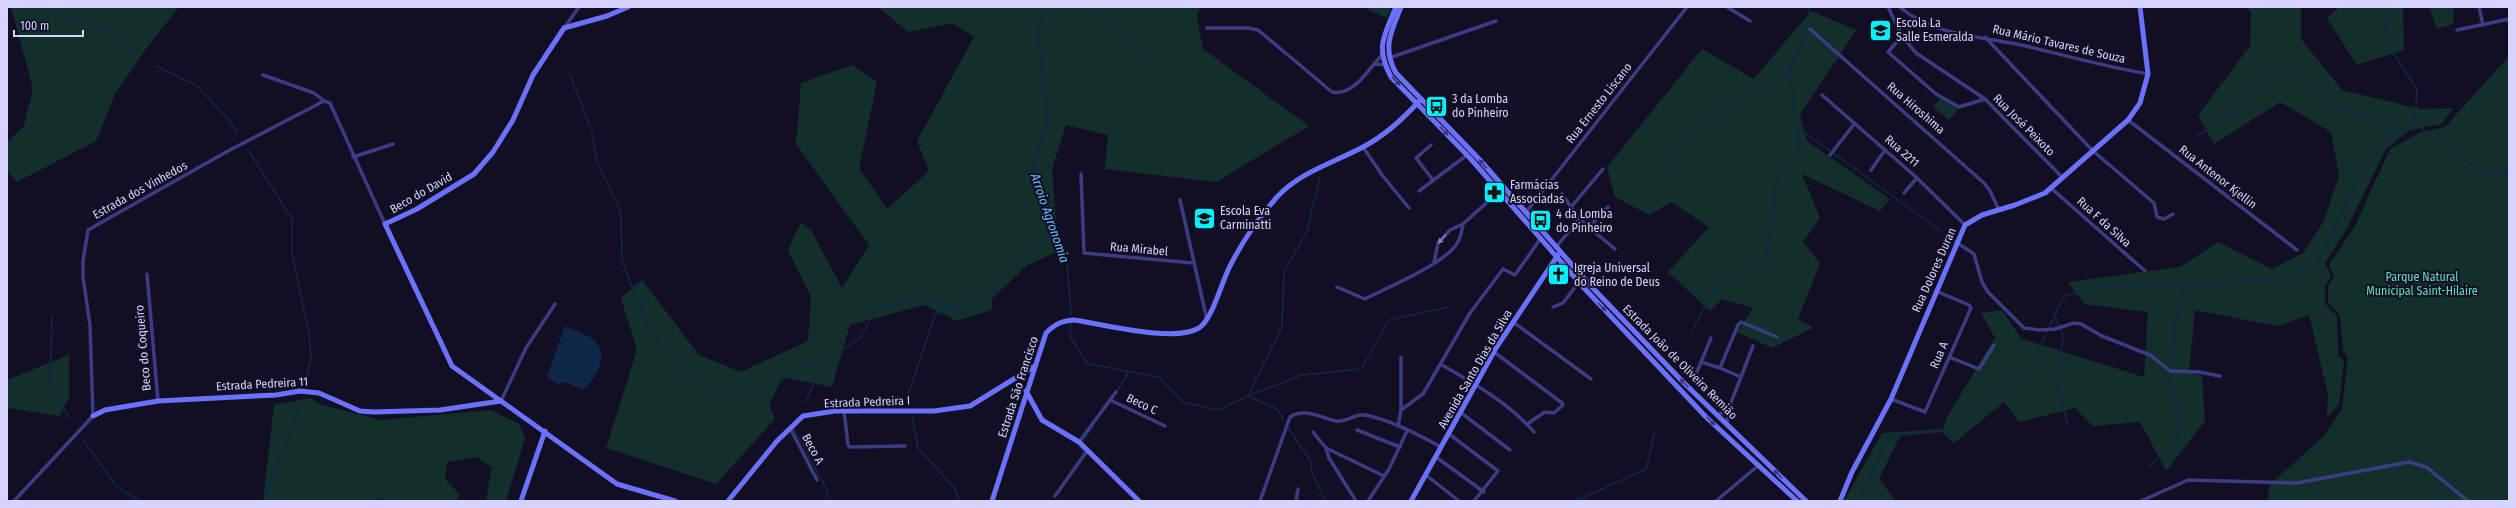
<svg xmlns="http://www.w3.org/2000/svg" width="2516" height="508" font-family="'Fira Sans Condensed',sans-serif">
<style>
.green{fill:#122f2c}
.water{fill:#0f2849}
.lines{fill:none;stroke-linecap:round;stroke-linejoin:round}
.stream{stroke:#0f2849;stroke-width:1.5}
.street{stroke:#3b3c83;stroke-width:3.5}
.secondary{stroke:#6c71fd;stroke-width:5}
.oneway{fill:#36367b}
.oneway2{fill:#8180ba}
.labels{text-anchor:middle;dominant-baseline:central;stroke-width:4;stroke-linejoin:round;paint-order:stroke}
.poi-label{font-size:12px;fill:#d6d4fe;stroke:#120f25;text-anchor:start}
.street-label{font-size:12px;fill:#d6d4fe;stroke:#120f25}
.park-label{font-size:12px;fill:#60deb7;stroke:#120f25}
.water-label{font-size:13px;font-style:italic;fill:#64bffc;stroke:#120f25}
</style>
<rect width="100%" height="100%" fill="#120f25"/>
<!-- green -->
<g class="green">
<path d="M11,7H179L148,46L115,94L96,141L17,182L7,171V142L24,126L33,89Z"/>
<path d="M878,7H1201L1197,16L1203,49L1309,126L1216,182L1105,169L1108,135L1066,125L1052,169L1058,251L1026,266L992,299V310L957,321L924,305L850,325L832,387L782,377L769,405L775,419L716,484L606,448L637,350L621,298L642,280L699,355L741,372L808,341L811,297L788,250L801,222L812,232L842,288L869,245L796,144L801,83L852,65L877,82L859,168L887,209L929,171L917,141L974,37L952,23L908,32Z"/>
<path d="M1362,7H1391L1387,18Z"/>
<path d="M2242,7H2301V39L2342,90L2420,109L2453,108L2442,124L2410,130L2386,149L2347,228L2325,263L2331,275L2325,287V304L2337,316L2338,356L2344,360L2339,404L2327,417L2328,394L2309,315L2277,326L2195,310L2189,372L2202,376L2205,421L2166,471L2140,422L2093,426L2075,408L2019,422L2004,402L1954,443L1942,432L1900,436L1879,479L1896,501H1844L1882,433L1943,429L1947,417L1995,338L1981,313L2002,310L2022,339L2144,377L2148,312L2084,304L2068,282L2180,267L2218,242L2272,269L2303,253L2324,221L2339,176L2331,132L2280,102L2214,144L2198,115L2250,46L2251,11Z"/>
<path d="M2339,7H2403L2404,50L2357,65L2327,18Z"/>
<path d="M2429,7H2454L2453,24L2437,29Z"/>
<path d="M1811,11L1856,30L1800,115L1807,141L1890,199L1880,211L1802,174L1820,218L1803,242L1820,263L1798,319L1813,328L1772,348L1737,332L1753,308L1722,299L1710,311L1668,272L1709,227L1671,202L1649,215L1615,197L1607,167L1702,49L1754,79Z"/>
<path d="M2509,56V501H2267L2270,484L2323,437L2342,408L2348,358L2343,350L2340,315L2328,303V287L2334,276L2329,265L2354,228L2390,149L2421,132L2445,127Z"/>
<path d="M1941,98L1958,109L1949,120L1933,107Z"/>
<path d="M69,355V398L59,416L7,408V380Z"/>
<path d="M310,398L322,405L381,420L491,410L519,424L525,438L506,501L486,499L492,467L476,457L447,462L445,479L459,494L457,501H383L380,498L371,501H263L274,405Z"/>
</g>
<!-- water -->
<path class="water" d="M565,326C574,330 583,333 591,338C612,351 597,378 583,390C574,387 567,379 558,384L547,377Z"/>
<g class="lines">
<!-- stream -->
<g class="stream">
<path d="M1047,7L1038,29L1048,122L1032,168L1043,206L1067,260L1071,314"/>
<path d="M1088,7L1152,55"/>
<path d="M2391,7L2383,36L2417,90L2415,123"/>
<path d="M48,10L109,31L135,54"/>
<path d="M156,66L196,85L229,120L237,133"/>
<path d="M570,75L592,132L597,162L621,212L622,261L650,332L679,369L736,402L766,391L801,366L822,364"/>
<path d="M1797,127L1941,231"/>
<path d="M2197,136L2235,111L2274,69L2304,75L2338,106L2398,130"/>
<path d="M248,150L292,219V254L309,332L311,359L306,379"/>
<path d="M1662,169L1700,125L1790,70"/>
<path d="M52,316L50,387L70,419"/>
<path d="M2055,316L2063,336L2058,388L2068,425"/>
<path d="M1071,322L1070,337L1088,364L1159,377L1183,402L1218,410L1248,396L1277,409L1283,419"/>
<path d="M1692,331L1714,290L1767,259L1777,178L1799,150L1790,70L1807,32L1809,7"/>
<path d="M1116,392L1128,374L1126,372"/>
<path d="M1248,395L1282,327L1284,272L1307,231L1320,177"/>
<path d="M1248,396L1302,375L1361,369L1389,320L1449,307"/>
<path d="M805,403L822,364L860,338L877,307L924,296L949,308"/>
<path d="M910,403L908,395L935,315L986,291L1039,246L1052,224"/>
<path d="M912,417L918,448L955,489L960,501"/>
<path d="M1288,428L1312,463L1311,470L1325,501"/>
<path d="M794,429L828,492L826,501"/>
<path d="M83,440L117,487L140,501"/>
<path d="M1083,454L1080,446L1093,426"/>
<path d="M2149,467L2177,442L2180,416L2170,386L2175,322L2185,287"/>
<path d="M265,501L267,488L291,432L299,403"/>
<path d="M1576,501L1646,469L1655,431"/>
<path d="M1859,501L1886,441L1895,435L1943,431L2030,368L2064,296L2113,286H2185L2284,278L2318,263L2359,176L2398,130L2415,123L2462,159L2490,176L2509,173"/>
</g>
<!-- street -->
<g class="street">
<path d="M1727,7L1750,21"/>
<path d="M1888,7L1902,36L1916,53L1985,99L2062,177"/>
<path d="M1900,7C1933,36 1986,37 2026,46C2067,56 2107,67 2148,74"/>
<path d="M2479,7L2483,25"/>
<path d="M564,28L579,7"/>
<path d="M1207,28H1249L1258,30L1332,92C1355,96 1368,69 1382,55"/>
<path d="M1810,29L1984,183L1990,191L1999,210"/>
<path d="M2457,30L2509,19"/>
<path d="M1902,36L1888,52L1936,94L1959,107L1985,99"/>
<path d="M1985,37L2092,150L2154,203L2157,217L2164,219L2173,214"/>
<path d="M1389,58L1496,21"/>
<path d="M1374,64L1385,65"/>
<path d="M263,75L314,93L324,101"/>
<path d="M1822,95L1917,178L1965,225"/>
<path d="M2128,120L2297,250"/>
<path d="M1431,145L1416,158L1433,180"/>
<path d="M1363,147L1382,175L1409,208"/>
<path d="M1830,155L1855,123"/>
<path d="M353,157L393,144"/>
<path d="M1871,170L1885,150"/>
<path d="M1081,174L1084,253L1193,263"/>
<path d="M2051,188L2145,271"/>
<path d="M1419,191L1467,155"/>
<path d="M1904,193L1917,178"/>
<path d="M1562,194L1579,219L1615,249"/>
<path d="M1180,200L1207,320"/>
<path d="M1572,206L1603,169"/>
<path d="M1527,211L1687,7"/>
<path d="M1589,227L1608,207"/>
<path d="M1956,242L1974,254L1982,282L1988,292L2024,328L2039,330L2055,329L2074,323L2081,324L2102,336L2150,355L2170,371L2199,372L2220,376"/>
<path d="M1557,246L1579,219"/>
<path d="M1434,263L1438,243L1450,230L1463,224L1504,187"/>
<path d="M147,274L158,401"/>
<path d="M1337,287L1365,299C1388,287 1447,263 1458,242C1461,237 1462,229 1463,224"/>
<path d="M1553,307L1563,303L1579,282"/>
<path d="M1513,322L1591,379"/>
<path d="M1494,352L1562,403L1563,405L1554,413L1545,412L1527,424"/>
<path d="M1401,357V410"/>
<path d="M1949,357L1979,369L1994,345"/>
<path d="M1701,362L1720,368"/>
<path d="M1440,364C1473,383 1509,403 1534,432"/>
<path d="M1741,377L1753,346"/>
<path d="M1694,379L1711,338"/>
<path d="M1891,399L1925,412L1971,308L1969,305L1936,291"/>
<path d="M1110,400L1165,426"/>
<path d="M501,401L526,348L555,304"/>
<path d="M844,411L848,445L850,447L905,446"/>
<path d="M1460,412L1510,450"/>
<path d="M1717,415L1728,410"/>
<path d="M1727,424L1728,410L1741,377L1720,368L1738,325L1741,322L1777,337"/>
<path d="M1398,426L1401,410L1423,394L1470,313L1503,269L1515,275L1541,238"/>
<path d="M790,428L817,480"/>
<path d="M1357,430L1400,447"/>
<path d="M1313,432L1326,448L1329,458L1356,501"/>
<path d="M1449,434L1498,471L1474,501"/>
<path d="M1079,442L1116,392"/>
<path d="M1326,448L1384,476"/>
<path d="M1436,457L1484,492"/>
<path d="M1426,475L1459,501"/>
<path d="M1055,496L1087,451"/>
<path d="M14,501L93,416L90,325L83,277V261L88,230L228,151L324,101L330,103L385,224"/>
<path d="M1260,501L1290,417C1304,407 1321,418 1336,421C1347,423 1355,413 1365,415C1391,420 1419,435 1441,447"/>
<path d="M1296,501L1298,489"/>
<path d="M1368,501L1389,469L1407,431"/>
<path d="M1716,501L1759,465"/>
<path d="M2141,501L2188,480L2297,483L2409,462L2426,467L2468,501"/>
</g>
<!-- secondary -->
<g class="secondary">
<path d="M628,7L607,16L564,28L533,75L513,120L493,152L474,174L417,209L385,224L452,366L617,484L675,501"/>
<path d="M1396,7C1384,36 1375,47 1391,77L1470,158L1584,288L1706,417L1797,501"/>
<path d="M1401,7C1391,32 1382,48 1396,73L1480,160L1588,283L1683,382L1806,501"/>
<path d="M1026,391L1042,420L1079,442L1139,501"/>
<path d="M93,416L105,410L158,401L276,395L300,391L319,393L360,411L374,412L440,410L501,401"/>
<path d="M521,501L545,431"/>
<path d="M728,501L777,441L803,416L835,411H934L970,406L1035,366"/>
<path d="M992,501L1046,333C1055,324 1061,321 1074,320C1103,324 1174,343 1199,328C1213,319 1222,280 1231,264C1243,241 1260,216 1277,197C1300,172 1333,163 1363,147C1384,136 1405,117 1421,99"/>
<path d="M1411,501L1496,348L1558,255"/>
<path d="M1840,501L1852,472L1891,399L1965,225L1982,215L2015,205L2045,193L2128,120L2140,103L2148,74L2140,7"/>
</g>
</g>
<!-- one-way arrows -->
<defs><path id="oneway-solid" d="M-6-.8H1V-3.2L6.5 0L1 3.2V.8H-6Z"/></defs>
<g class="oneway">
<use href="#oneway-solid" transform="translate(1396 81) rotate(47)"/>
<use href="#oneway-solid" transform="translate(1444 131) rotate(46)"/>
<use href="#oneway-solid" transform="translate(1483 164) rotate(-131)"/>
<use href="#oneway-solid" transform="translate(1602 307) rotate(46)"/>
<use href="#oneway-solid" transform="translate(1684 383) rotate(-134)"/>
<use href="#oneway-solid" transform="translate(1711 421) rotate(45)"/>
<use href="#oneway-solid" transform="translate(1778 474) rotate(-135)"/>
</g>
<use class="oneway2" href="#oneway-solid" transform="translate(1442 239) rotate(130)"/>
<!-- icons -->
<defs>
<symbol id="school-square" viewBox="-11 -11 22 22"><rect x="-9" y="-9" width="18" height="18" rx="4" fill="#04f0fa" stroke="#120f25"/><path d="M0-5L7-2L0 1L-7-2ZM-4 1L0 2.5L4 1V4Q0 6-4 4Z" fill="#111"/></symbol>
<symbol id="bus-square" viewBox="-11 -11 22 22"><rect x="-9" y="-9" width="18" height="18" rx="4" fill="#04f0fa" stroke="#120f25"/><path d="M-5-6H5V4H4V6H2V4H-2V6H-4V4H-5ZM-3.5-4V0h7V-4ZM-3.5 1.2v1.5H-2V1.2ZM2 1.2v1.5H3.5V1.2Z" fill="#111"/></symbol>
<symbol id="pharmacy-square" viewBox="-11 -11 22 22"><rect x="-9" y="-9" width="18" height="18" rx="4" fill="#04f0fa" stroke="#120f25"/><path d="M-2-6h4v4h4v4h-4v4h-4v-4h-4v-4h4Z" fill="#111"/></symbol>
<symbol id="church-square" viewBox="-11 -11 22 22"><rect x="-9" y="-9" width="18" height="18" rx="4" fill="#04f0fa" stroke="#120f25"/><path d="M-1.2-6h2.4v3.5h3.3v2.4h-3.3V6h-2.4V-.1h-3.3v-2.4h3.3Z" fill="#111"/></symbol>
</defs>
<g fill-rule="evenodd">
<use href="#school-square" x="1868" y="18" width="25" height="25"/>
<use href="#bus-square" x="1424" y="94" width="25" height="25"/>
<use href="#pharmacy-square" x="1482" y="180" width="25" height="25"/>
<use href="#school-square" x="1192" y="206" width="25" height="25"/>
<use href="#bus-square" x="1528" y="208" width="25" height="25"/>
<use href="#church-square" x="1546" y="262" width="25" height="25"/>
</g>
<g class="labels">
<!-- poi labels -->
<g class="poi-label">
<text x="1896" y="23">Escola La<tspan x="1896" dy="14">Salle Esmeralda</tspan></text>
<text x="1452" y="99">3 da Lomba<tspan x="1452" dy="14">do Pinheiro</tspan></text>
<text x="1510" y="185">Farmácias<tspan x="1510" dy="14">Associadas</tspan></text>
<text x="1220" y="211">Escola Eva<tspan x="1220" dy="14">Carminatti</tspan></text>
<text x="1556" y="214">4 da Lomba<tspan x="1556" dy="14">do Pinheiro</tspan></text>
<text x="1574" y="268">Igreja Universal<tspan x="1574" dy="14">do Reino de Deus</tspan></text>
</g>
<!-- street labels -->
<g class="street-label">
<text transform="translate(2059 44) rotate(13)">Rua Mário Tavares de Souza</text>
<text transform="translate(1599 103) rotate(-52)">Rua Ernesto Liscano</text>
<text transform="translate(1916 108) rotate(41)">Rua Hiroshima</text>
<text transform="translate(2024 125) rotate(45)">Rua José Peixoto</text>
<text transform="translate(1902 151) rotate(41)">Rua 2211</text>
<text transform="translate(2218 177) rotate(38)">Rua Antenor Kjellin</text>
<text transform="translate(140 190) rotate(-29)">Estrada dos Vinhedos</text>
<text transform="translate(421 193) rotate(-30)">Beco do David</text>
<text transform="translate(2104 222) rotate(42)">Rua F da Silva</text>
<text transform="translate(1139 249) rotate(5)">Rua Mirabel</text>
<text transform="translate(1934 270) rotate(-66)">Rua Dolores Duran</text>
<text transform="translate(143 348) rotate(-95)">Beco do Coqueiro</text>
<text transform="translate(1939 355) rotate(-67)">Rua A</text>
<text transform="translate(1680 362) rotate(45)">Estrada João de Oliveira Remião</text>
<text transform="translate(1475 369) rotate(-60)">Avenida Santo Dias da Silva</text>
<text transform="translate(262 384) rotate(-3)">Estrada Pedreira 11</text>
<text transform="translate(1018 387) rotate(-72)">Estrada São Francisco</text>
<text transform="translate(867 402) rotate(-2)">Estrada Pedreira I</text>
<text transform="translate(1142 404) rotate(25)">Beco C</text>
<text transform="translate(813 449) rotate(62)">Beco A</text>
</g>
<!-- park labels -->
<g class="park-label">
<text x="2422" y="277">Parque Natural<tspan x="2422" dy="14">Municipal Saint-Hilaire</tspan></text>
</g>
<!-- water labels -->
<g class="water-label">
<text transform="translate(1050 218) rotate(71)">Arroio Agronomia</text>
</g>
</g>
<!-- border -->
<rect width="2516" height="508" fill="none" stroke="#d6d4fe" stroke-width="16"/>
<!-- scale -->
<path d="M14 30v6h69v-6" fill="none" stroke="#d6d4fe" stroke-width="2"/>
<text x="20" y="30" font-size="12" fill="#d6d4fe" stroke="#120f25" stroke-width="3" paint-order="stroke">100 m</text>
</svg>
